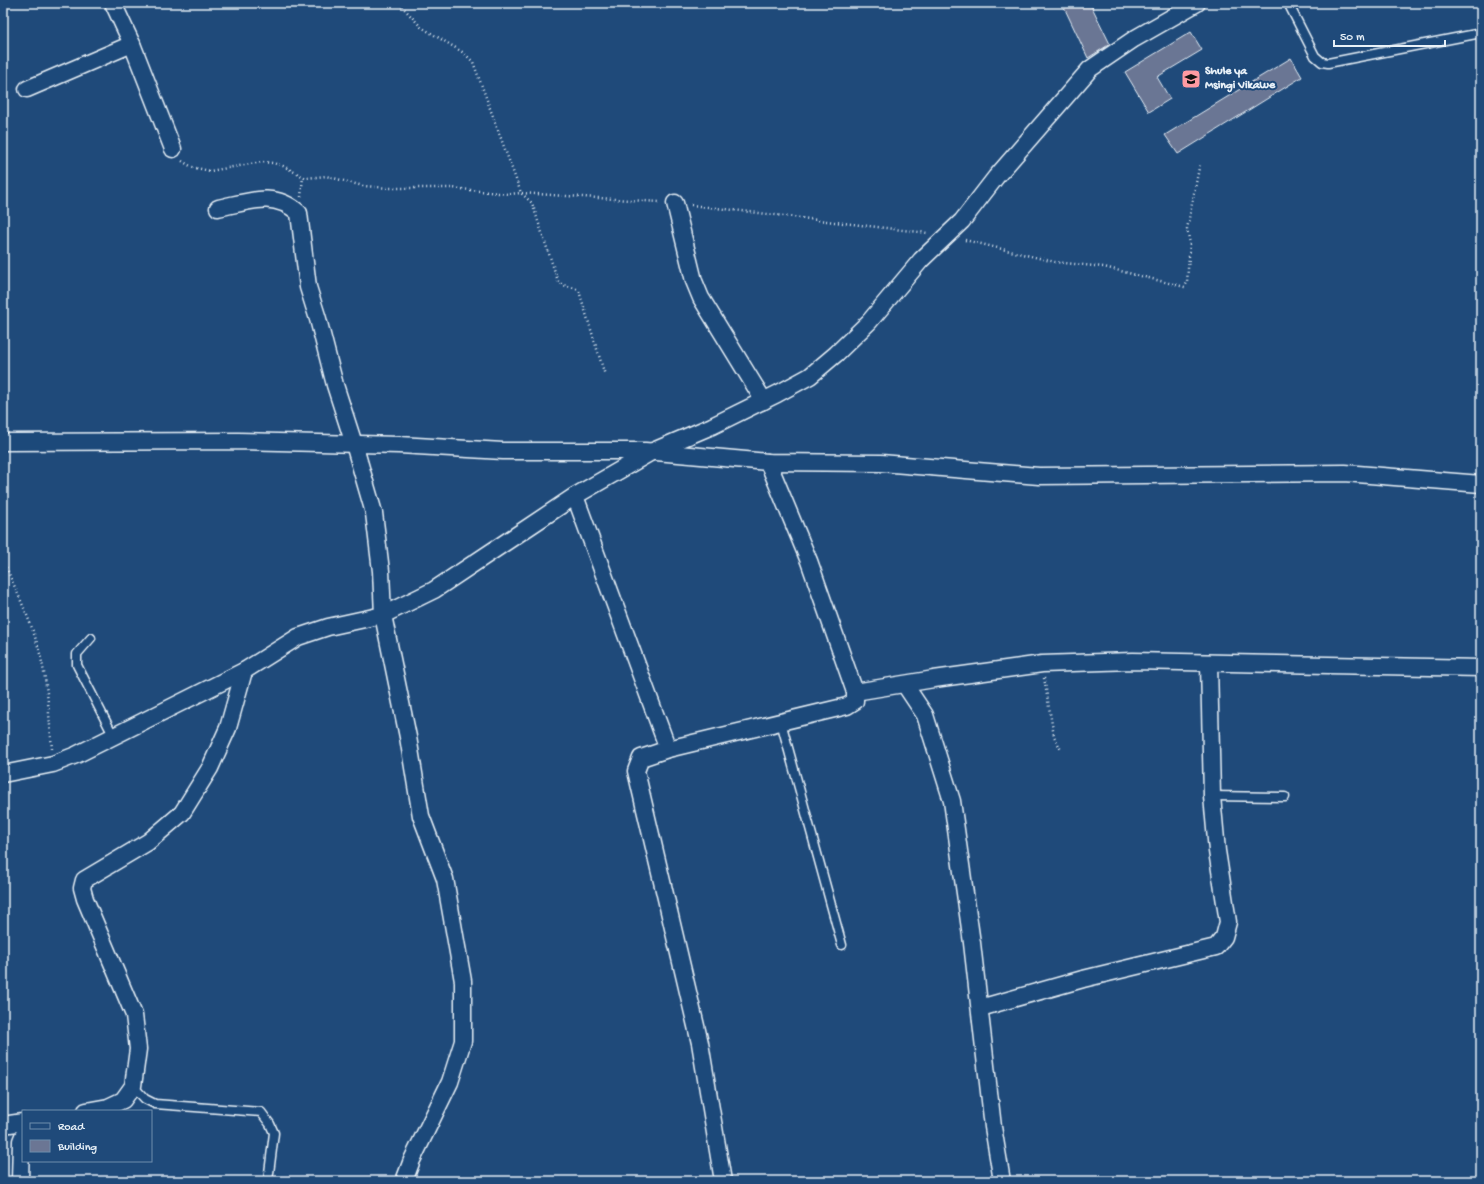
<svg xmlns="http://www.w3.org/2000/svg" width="1484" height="1184" font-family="'Gochi Hand',sans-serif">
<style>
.building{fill:#6b7694;stroke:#e8f1f8}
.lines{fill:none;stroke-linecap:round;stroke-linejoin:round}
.lane-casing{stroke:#e8f1f8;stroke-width:11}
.street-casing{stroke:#e8f1f8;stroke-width:19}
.path{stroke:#e8f1f8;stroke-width:2.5;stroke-dasharray:1 3;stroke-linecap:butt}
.lane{stroke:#1f4a7a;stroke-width:8}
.street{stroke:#1f4a7a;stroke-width:16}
.labels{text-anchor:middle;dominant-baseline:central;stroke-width:4;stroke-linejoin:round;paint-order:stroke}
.poi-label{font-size:12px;font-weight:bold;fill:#e8f1f8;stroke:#1f4a7a;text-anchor:start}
</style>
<rect width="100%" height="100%" fill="#1f4a7a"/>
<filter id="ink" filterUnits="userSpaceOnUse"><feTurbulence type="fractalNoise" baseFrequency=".025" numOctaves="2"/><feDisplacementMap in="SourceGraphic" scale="8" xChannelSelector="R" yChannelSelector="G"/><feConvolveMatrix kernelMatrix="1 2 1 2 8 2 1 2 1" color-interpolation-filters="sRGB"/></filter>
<g filter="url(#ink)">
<!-- building -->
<g class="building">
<path d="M1062,3H1090L1110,44L1088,58Z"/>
<path d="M1191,32L1202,50L1157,77L1170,99L1149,112L1125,72Z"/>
<path d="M1291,58L1302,77L1178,154L1165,135Z"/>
</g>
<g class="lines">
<defs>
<g id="lane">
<path d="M1288,3L1315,56L1322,62L1328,63L1481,33"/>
<path d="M91,638L77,654V665L114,737"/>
<path d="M781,722L842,945"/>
<path d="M1212,796L1285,797"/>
<path d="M133,1086L145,1099L155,1104L261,1112L270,1124L274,1133L268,1181"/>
</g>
<g id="street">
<path d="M113,3L132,44L173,149"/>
<path d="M27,89L132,44"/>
<path d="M675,203L694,281L701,298L764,401"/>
<path d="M218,208C248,202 273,190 299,213L308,287L318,319L335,385L354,444L374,513L381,571L383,615L408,737L421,816L445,879L463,981V1041L450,1082L412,1160L404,1181"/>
<path d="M3,442L238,441L399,445L503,451H645L768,462L881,463L1039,476L1345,473L1481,484"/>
<path d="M575,496L668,749"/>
<path d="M905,685L925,715L952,801L972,943L993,1127L1002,1181"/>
<path d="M855,692L934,679L1042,664L1133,661L1481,668"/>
<path d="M3,774L53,764L76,755L244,671L298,637L328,627L383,615L434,590L575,496L653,451L712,426L777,394L810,376L836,354L869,322L921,260L962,221L996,177L1090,69L1134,39L1197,3"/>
<path d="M980,1008L1083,979L1216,947L1224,937L1228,922L1217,851L1212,796L1209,663"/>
<path d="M86,1111L108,1107L123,1100L133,1086L138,1049L134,1015L85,899L82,888L84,880L148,842L182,813L210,768L228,728L244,671"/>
<path d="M3,1125L23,1122"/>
<path d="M20,1181L21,1141L23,1136"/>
<path d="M723,1181L700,1043L636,771L641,758L668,749L847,706L855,701V692L809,561L768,462"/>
</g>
</defs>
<!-- lane casing -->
<use href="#lane" class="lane-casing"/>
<!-- street casing -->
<use href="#street" class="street-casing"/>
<!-- path -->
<g class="path">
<path d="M399,3L421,27L464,53L473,62L521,193L660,202"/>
<path d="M182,161L192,167L210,171L262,162L273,163L283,166L306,178L326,176L363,186L390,188H452L508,194L521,193L532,203L558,281C564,288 573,285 579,291L605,375"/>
<path d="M301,197L303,177"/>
<path d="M691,205L928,233"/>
<path d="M965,240L1055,262L1104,267L1185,287L1187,282L1190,243L1187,229L1200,163"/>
<path d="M3,560C16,591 32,622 40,654C48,685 49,718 52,749"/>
<path d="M1044,678L1054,736L1061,750"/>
</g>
<!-- lane -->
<use href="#lane" class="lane"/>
<!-- street -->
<use href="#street" class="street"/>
</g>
</g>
<!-- icons -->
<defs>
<symbol id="school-square" viewBox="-11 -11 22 22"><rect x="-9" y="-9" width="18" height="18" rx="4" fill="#ff9aa2" stroke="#1f4a7a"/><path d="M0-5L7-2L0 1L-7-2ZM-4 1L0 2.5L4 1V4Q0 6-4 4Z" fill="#111"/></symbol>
</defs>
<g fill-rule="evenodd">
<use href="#school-square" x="1180" y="68" width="22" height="22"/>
</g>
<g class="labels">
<!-- poi labels -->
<g class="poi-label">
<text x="1205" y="72">Shule ya<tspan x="1205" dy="14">Msingi Vikawe</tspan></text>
</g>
</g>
<!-- margin -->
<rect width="1484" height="1184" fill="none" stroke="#1f4a7a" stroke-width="16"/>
<rect x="8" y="8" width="1468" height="1168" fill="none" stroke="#e8f1f8" stroke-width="1.5" filter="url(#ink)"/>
<!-- legend -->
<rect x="22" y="1110" width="130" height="52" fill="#1f4a7a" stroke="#6f8dac"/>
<rect x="30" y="1123" width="20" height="6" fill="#1f4a7a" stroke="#6f8dac"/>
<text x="58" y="1130" font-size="12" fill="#e8f1f8">Road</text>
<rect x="30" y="1140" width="20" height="12" fill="#6b7694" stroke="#6f8dac"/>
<text x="58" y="1150" font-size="12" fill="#e8f1f8">Building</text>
<!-- scale -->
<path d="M1334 40v6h111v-6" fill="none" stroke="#e8f1f8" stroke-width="2"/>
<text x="1340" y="40" font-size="12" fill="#e8f1f8" stroke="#1f4a7a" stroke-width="3" paint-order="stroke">50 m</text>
</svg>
